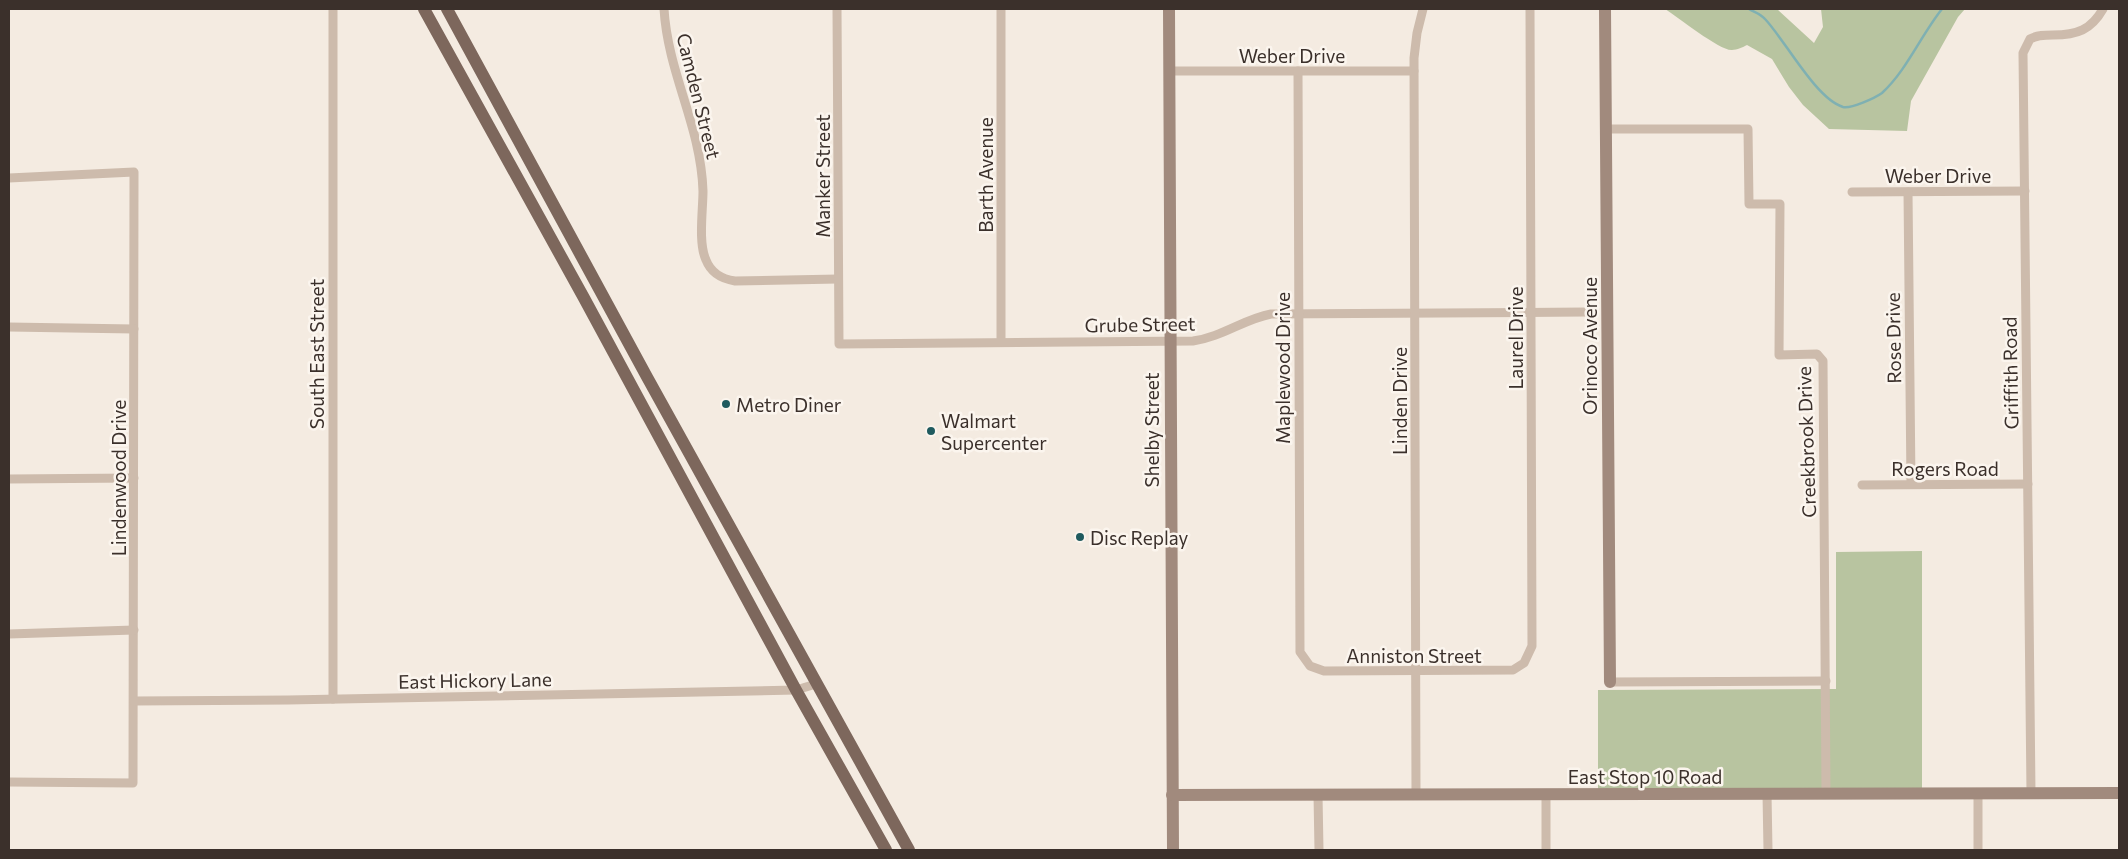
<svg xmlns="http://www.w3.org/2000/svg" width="2128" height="859" font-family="Commissioner,sans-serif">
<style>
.green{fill:#b8c4a0}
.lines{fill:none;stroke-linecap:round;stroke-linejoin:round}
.stream{stroke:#7fb0b2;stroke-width:2.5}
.street{stroke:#cdbbac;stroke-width:9}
.secondary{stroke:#a18a7d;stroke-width:12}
.primary{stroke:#7d675c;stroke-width:12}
.poi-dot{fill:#1f5a5e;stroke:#fbf5ee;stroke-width:2}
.labels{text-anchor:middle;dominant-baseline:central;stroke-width:5;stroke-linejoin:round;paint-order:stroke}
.street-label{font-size:19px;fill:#3b302b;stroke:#fbf5ee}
.poi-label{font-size:19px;fill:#3b302b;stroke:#fbf5ee;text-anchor:start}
</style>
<rect width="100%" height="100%" fill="#f4ebe1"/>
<!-- green -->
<g class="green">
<path d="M1665,9H1777L1814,43L1823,27L1821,9H1965L1958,17L1911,101L1907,131L1829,129L1803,105L1789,87L1772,59L1747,45C1743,47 1737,50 1732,50C1720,51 1678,17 1665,9Z"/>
<path d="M1922,551V788L1598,789V690L1836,689V552Z"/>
</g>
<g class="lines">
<!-- stream -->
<path class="stream" d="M1749,9C1754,12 1761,14 1765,19C1785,40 1816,99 1843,107C1851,109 1875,98 1882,93C1907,70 1921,35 1942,9"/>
<!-- street -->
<g class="street">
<path d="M333,9V699"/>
<path d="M664,9C668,74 701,126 703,191C703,210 698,243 706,260C711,273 722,279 735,281L838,279"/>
<path d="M837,9L839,344L1193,341C1222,337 1244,319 1271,314L1586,312"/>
<path d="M1169,71H1414"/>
<path d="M1298,71L1300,652L1310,666L1324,671L1513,670L1524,663L1532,646L1530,9"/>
<path d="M1607,129H1748L1749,204H1780L1779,355L1817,354L1823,361L1826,794"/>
<path d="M9,178L134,172L133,783L9,782"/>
<path d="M1852,192L2025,191"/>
<path d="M1908,192L1911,484"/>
<path d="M9,327L134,329"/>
<path d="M1001,342V9"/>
<path d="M9,479L134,478"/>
<path d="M1862,485L2028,484"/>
<path d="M9,634L134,630"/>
<path d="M1610,682L1826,681"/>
<path d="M134,701L288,700L796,690L816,684"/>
<path d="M2031,793L2023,53L2030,39C2037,35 2045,35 2053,35C2077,35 2091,30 2103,9"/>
<path d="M1767,794L1768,850"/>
<path d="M1978,794V850"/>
<path d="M1318,795L1319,850"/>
<path d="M1416,795L1414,58L1417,33L1423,9"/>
<path d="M1546,795V850"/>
</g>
<!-- secondary -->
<g class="secondary">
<path d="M1169,9L1173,850"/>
<path d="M1605,9L1610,682"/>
<path d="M1172,795L2119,793"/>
</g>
<!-- primary -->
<g class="primary">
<path d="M424,9L584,298L796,690L886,850"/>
<path d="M447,9L647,377L909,850"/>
</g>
</g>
<!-- markers -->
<g class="poi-dot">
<circle cx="726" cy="404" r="5"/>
<circle cx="931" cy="431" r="5"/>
<circle cx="1080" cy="537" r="5"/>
</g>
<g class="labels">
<!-- street labels -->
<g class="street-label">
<text x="1292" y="55">Weber Drive</text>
<text transform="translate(699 96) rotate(76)">Camden Street</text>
<text transform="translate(985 175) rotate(-90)">Barth Avenue</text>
<text x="1938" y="175">Weber Drive</text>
<text transform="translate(822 176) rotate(-90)">Manker Street</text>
<text transform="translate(1140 324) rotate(-1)">Grube Street</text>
<text transform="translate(1515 338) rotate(-90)">Laurel Drive</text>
<text transform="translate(1893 338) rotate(-91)">Rose Drive</text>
<text transform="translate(1589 346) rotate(-90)">Orinoco Avenue</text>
<text transform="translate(316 354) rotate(-90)">South East Street</text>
<text transform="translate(1282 368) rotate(-90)">Maplewood Drive</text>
<text transform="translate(2010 373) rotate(-91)">Griffith Road</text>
<text transform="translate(1399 401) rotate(-90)">Linden Drive</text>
<text transform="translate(1151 430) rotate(-90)">Shelby Street</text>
<text transform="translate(1806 442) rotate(-92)">Creekbrook Drive</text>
<text x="1945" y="468">Rogers Road</text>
<text transform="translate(118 478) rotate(-90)">Lindenwood Drive</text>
<text x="1414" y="655">Anniston Street</text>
<text transform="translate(475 680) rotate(-1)">East Hickory Lane</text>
<text x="1645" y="776">East Stop 10 Road</text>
</g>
<!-- poi labels -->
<g class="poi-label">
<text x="736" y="404">Metro Diner</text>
<text x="941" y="420">Walmart<tspan x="941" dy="22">Supercenter</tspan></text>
<text x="1090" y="537">Disc Replay</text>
</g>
</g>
<!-- border -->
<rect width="2128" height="859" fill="none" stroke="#3b302b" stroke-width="20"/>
</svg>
